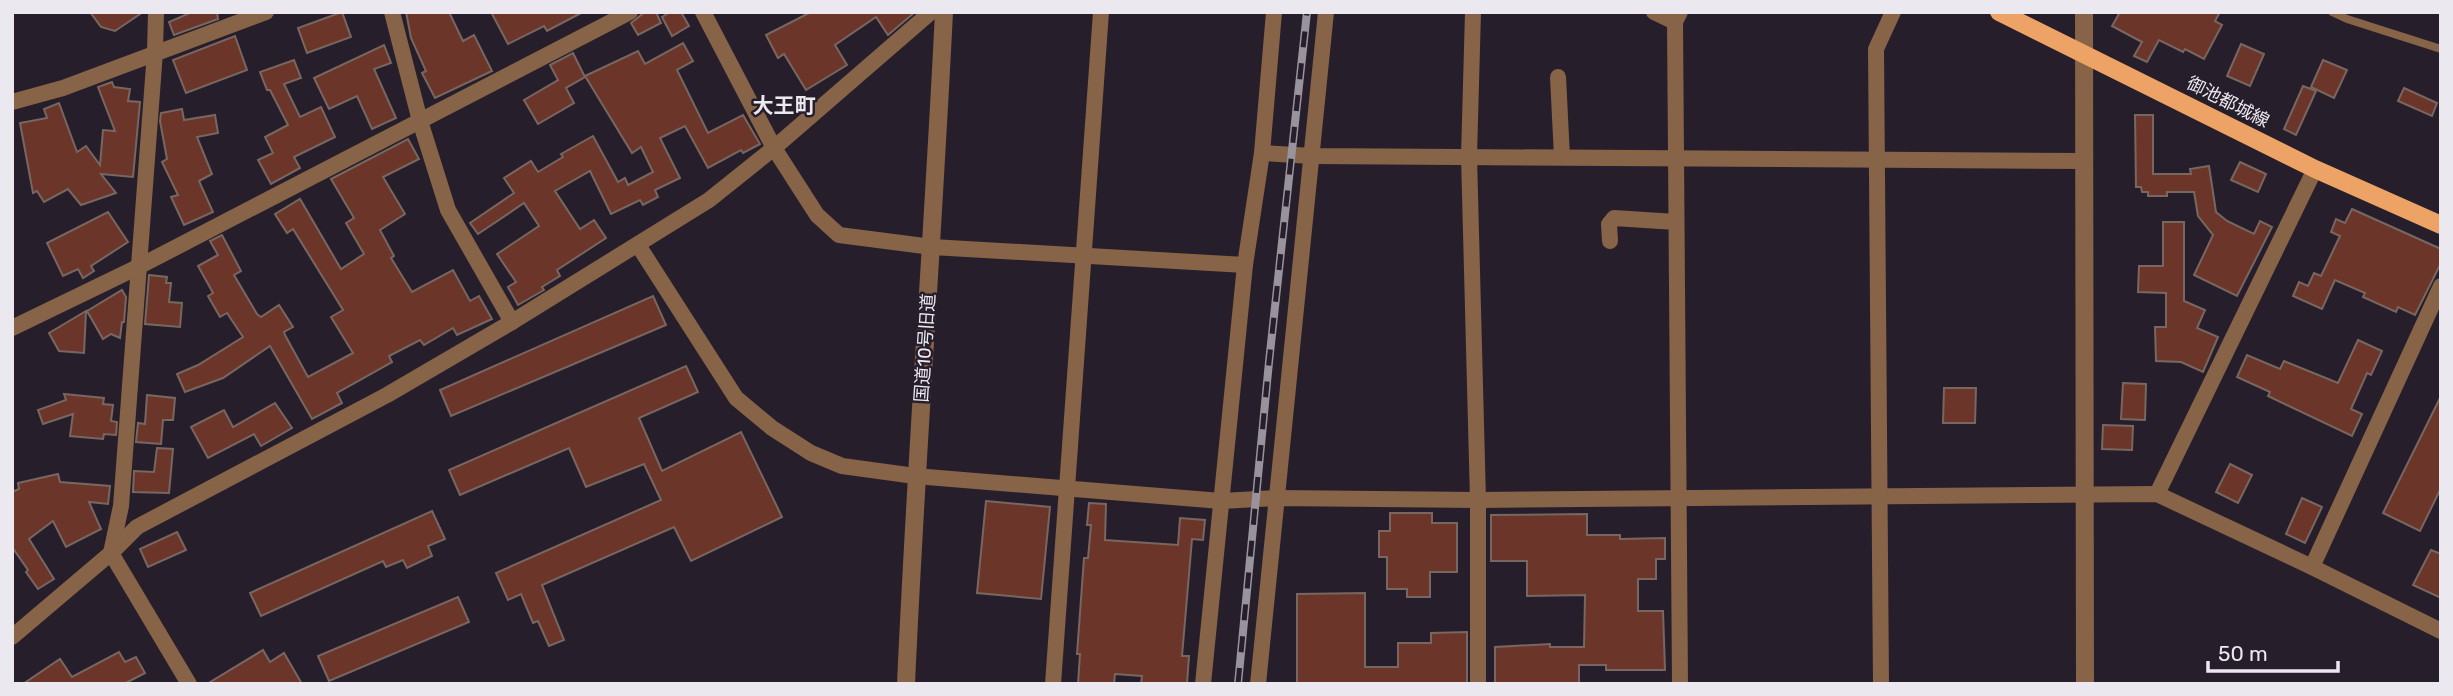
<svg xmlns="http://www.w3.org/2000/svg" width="2453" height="696" font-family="Rubik,'Noto Sans JP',sans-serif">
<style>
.building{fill:#6b3629;stroke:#786661;stroke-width:2}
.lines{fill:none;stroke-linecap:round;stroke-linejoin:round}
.service{stroke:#876347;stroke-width:8}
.minor{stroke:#876347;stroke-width:16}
.tertiary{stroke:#876347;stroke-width:18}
.primary{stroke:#eda365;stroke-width:18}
.rail-casing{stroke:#98939d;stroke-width:8}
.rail{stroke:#261f2b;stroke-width:5;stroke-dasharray:16;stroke-linecap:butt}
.labels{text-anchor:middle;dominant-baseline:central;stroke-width:5;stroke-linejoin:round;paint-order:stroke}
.street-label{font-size:18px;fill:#ece8f0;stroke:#261f2b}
.quarter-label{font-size:21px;font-weight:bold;fill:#ece8f0;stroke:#261f2b}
</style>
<rect width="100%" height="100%" fill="#261f2b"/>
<!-- building -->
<g class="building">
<path d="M90,12H143L115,31L101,27Z"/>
<path d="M192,12H217L218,19L174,35L169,22Z"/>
<path d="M342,12L351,37L307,53L298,28Z"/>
<path d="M406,12H449L463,41L474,35L492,71L435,98L422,73L426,71L411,38Z"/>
<path d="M491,12H583L547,31L544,26L508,44Z"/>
<path d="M645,12H656L661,23L638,35L631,23Z"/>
<path d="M670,12H681L689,26L672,36L662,17Z"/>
<path d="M811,12H915L888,35L876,17L835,45L847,65L806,90L784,54L778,58L766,35Z"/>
<path d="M2120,12H2220L2215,21L2222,25L2204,59L2185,49L2183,52L2159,40L2147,62L2134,56L2142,42L2112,26Z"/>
<path d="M235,36L247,70L186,93L173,60Z"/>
<path d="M683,43L693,61L677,70L708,133L743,115L760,144L743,153L741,150L708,168L685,126L660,138L680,178L655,190L658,197L643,205L640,200L611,214L590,171L555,191L580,229L594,220L606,238L557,270L560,276L542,287L544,290L518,305L508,287L516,282L497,254L539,226L524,203L478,234L470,223L514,193L504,178L531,161L538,172L563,157L561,154L593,136L618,182L625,178L628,185L653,172L641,147L632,153L585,76L638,51L645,64Z"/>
<path d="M2241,44L2264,54L2250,86L2227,76Z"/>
<path d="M384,45L391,63L374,69L396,118L372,129L357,96L329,109L314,78Z"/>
<path d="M573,53L585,77L566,88L574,103L538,124L524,100L558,80L550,65Z"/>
<path d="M294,60L301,78L284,84L300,117L321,107L335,137L294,157L300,168L271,184L258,160L273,153L265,137L288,125L270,90H267L260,72Z"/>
<path d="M2323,60L2347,70L2334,98L2311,87Z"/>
<path d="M112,82L114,87L130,89L128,101L140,102L133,177L101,174L116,193L81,205L68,189L44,202L37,191L33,193L20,123L47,118L44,109L59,103L77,152L86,146L100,165L103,130L115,131L98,87Z"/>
<path d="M2303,86L2316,91L2296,135L2284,129Z"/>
<path d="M2404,88L2437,103L2432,116L2398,101Z"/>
<path d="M182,109L184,120L215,115L218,133L197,137L212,174L199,181L213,212L184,225L171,197L178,195L162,162L167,159L160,121L161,113Z"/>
<path d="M2135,115H2153V174H2191L2190,169L2209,166L2216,212L2227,221L2254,234L2260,221L2272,227L2237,296L2194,275L2213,235L2198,216L2194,192H2167V196H2148V192H2142L2141,187H2136Z"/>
<path d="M408,139L419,159L383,177L405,214L380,230L394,256L391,258L412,292L453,270L470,301L479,296L492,319L457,335L453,328L424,345L420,340L389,356L392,362L337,393L342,403L312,419L270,346L223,378L185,392L177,374L198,365L243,337L227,313L220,317L208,296L213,293L198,266L218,255L210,241L222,235L241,271L234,275L257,314L261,317L279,305L293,327L284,332L285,335L308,377L353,353L331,317L343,310L293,229L287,233L275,214L300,199L341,269L364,254L346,223L354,218L331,179Z"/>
<path d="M2240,162L2266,174L2258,192L2231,180Z"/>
<path d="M2352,209L2441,249V263L2415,315L2398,307L2396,312L2363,297L2365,293L2335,280L2322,309L2293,296L2299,282L2308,286L2314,273L2321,276L2340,236L2331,232L2336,219L2345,223Z"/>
<path d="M108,212L128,242L91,266L94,271L83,278L78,269L63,276L47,243Z"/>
<path d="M2163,222H2184V301L2205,310L2197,328L2218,337L2203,372L2181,362L2156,361L2155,327H2166V293L2138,292L2139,266H2163Z"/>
<path d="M149,275L167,277L166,283H171L169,302L182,303L180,327L145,324Z"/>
<path d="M122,290L126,297L124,322H122L120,338L111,334L103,339L87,311Z"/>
<path d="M653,296L666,325L451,416L440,390Z"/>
<path d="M86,311L84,353L59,351L49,333Z"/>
<path d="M2358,340L2382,351L2371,375L2367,373L2351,409L2362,414L2352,436L2268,396L2270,392L2237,377L2247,355L2280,369L2284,361L2338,383Z"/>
<path d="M686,366L698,392L639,418L662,471L741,432L782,517L691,561L674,527L542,585L564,640L549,646L538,621L533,623L521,594L508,600L496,573L661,500L644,464L586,487L569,448L460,495L449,470Z"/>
<path d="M2123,383L2146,384L2145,420L2121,419Z"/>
<path d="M1944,388H1976L1975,423H1943Z"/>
<path d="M64,394L104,398L103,404L113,405L111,421L117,422L116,435L104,434L103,439L70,436L73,414L43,424L38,410L66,400Z"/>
<path d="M147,395L175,398L173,420H163L161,444L136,442L138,423L145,424Z"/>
<path d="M2441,396V488L2420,531L2383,513Z"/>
<path d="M275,403L292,428L261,446L254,434L208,458L191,427L224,410L233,427Z"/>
<path d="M2103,425L2133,426L2132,450L2102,449Z"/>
<path d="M157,448L173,449L169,493L133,492L134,471L154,472Z"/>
<path d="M2230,464L2252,475L2238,503L2216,492Z"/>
<path d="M58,474L60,482L110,486L108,504L89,502L101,529L66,547L53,521L29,539L54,579L38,589L26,572L28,570L12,547V492L19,489L18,483Z"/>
<path d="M2302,498L2322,507L2305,543L2286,534Z"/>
<path d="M986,501L1050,507L1041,599L977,593Z"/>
<path d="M1089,503L1106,504L1105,540L1178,545L1180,518L1205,520L1203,540L1192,539L1182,656H1189L1187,684H1141L1142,676L1115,674L1114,684H1078L1080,654H1077L1084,558H1088L1091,525H1087Z"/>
<path d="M432,511L445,539L428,546L432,556L407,568L403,560L386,567L383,561L261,616L250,593Z"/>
<path d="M1390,513H1432V523H1457V572H1430V597H1407V589H1387V557H1379V531H1390Z"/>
<path d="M1587,514V535H1620V539L1665,538V559H1656V579H1638V611H1663L1665,670H1606V665H1579V684H1495V647L1550,644V647H1584L1585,595L1527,596V561H1491V515Z"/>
<path d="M177,532L186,550L148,567L140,549Z"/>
<path d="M2431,550L2441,554V598L2413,585Z"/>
<path d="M1365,593V667H1398V643H1431V633L1467,632V684H1297V594Z"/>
<path d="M458,597L469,622L329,681L318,656Z"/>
<path d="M263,650L270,662L284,653L302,684H207Z"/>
<path d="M119,652L125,662L136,657L145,673L124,684H23L60,659L72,677Z"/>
</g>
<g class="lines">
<!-- service -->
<path class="service" d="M2332,12L2347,19L2441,49"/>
<!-- minor -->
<g class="minor">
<path d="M156,12L155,52L121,506L111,553L189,684"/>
<path d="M392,12L420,121L448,210L512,322"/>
<path d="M703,12L774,148L817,215L839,235L932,247L1245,265"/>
<path d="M1473,12L1469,156L1478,500V684"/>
<path d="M1654,12L1675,22"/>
<path d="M1558,77L1562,157"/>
<path d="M12,102L63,88L266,12"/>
<path d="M1262,153L1312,156L2083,161"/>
<path d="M1610,241L1609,224L1614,218L1676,222"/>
<path d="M638,245L736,398L772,428L811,453L842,466L915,476L1221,501L1276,498L1478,500L2157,494L2312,567L2441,631"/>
<path d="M12,328L138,267L630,12"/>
<path d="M2157,494L2315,169"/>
<path d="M2312,567L2441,286"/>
<path d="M12,637L111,553L137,527L387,395L512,322L709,200L774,148L931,12"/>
<path d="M1053,684L1101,12"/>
<path d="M1203,684L1245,265L1262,153L1274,12"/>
<path d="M1258,684L1326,12"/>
<path d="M1680,684C1680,463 1675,243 1675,22L1680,12"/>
<path d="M1881,684L1876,49L1893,12"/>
</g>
<!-- tertiary -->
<g class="tertiary">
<path d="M2084,12L2085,684"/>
<path d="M906,684C916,460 933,236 944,12"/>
</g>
<!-- primary -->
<path class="primary" d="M1999,12L2315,169L2441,225"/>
<defs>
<path id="rail" d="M1238,684L1269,362L1307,12"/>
</defs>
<!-- rail casing -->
<use href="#rail" class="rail-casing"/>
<!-- rail -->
<use href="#rail" class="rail"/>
</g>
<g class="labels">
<!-- street labels -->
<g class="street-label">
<text transform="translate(2228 102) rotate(27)">御池都城線</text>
<text transform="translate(925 348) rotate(-86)">国道10号旧道</text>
</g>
<!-- quarter labels -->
<g class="quarter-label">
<text x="784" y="105">大王町</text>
</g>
</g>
<!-- border -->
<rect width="2453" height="696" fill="none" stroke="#ece8f0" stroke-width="28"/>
<!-- scale -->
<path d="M2208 661v10h130v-10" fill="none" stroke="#ece8f0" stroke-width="3.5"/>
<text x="2218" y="661" font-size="21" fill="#ece8f0" stroke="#261f2b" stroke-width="5" paint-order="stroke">50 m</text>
</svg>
